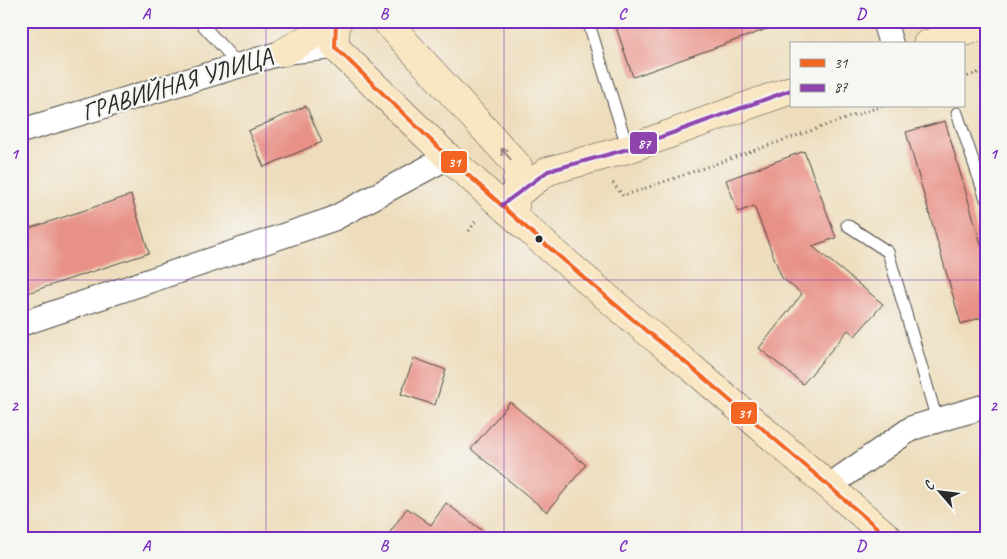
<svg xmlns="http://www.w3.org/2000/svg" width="1007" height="559" font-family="Caveat,sans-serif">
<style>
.building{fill:#e89187}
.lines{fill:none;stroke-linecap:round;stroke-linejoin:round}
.lane-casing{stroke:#484641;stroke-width:13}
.street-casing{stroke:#484641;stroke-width:26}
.secondary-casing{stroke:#484641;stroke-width:29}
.path{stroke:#484641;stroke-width:3;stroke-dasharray:1 4;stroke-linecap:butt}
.lane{stroke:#fff;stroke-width:11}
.street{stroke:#fff;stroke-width:24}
.secondary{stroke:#f9e7c3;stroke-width:28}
.bus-1-casing{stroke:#f6f6f2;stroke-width:8}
.bus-2-casing{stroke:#f6f6f2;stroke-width:8}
.bus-1{stroke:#f26522;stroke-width:4}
.bus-2{stroke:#8e44ad;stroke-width:4}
.oneway{stroke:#928977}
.grid{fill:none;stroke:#7b2cbf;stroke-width:1;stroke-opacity:0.55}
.bus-dot{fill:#2b2b2b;stroke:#f6f6f2;stroke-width:2}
.labels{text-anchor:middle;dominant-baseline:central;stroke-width:4.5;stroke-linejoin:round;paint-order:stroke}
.street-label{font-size:25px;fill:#2b2b2b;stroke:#f6f6f2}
.line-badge{stroke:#f6f6f2;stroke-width:2}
.badge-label{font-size:14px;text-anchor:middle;font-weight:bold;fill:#fff}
.neatline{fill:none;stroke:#7b2cbf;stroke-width:2}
.grid-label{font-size:16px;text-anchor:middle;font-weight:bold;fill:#7b2cbf}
</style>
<rect width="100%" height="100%" fill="#f6f6f2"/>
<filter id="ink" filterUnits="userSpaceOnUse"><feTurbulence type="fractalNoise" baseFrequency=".02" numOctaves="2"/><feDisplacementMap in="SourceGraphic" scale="10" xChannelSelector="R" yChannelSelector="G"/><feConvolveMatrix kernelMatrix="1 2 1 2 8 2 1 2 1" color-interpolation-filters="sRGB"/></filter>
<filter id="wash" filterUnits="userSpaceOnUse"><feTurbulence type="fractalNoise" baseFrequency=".0096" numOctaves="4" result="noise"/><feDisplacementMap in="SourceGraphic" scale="20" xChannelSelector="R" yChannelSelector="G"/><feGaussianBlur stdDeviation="1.12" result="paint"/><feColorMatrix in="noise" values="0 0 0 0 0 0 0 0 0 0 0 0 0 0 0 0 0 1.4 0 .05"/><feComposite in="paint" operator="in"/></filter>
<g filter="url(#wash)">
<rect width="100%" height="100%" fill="#edddbc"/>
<g id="blocks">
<!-- building -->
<g class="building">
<path d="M614,21H780L781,24L633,77Z"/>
<path d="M306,106L322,142L264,167L248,131Z"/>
<path d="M945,121L986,261V316L961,324L906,132Z"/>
<path d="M804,151L821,196L836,238L812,246L883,304L855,336L848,330L803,384L759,348L802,294L782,278L754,206L738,212L726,180Z"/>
<path d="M131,195L149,253L21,295V231Z"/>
<path d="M414,358L446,370L435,405L401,394Z"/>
<path d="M510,402L586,465L547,512L471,449Z"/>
<path d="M446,503L492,538H386L407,508L431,525Z"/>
</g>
</g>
</g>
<g filter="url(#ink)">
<use href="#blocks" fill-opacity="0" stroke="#484641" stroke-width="1"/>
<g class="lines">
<defs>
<g id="lane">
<path d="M199,21L239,65"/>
<path d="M588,21L628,149"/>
<path d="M957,113L986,199"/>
<path d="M847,225L888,252L937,420"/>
</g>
<g id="street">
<path d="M884,21L891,44"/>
<path d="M21,131L284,52L335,47"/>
<path d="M21,324L333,219L448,157"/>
<path d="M829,486L912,428L986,406"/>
</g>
<g id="secondary">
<path d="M336,21L335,47L448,157L539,239L644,329L691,367L889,538"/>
<path d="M386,21L518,166L515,207"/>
<path d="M927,44L986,25"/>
<path d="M284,52L338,21"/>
<path d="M502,205L548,171L628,149L791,90"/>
</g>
</defs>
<!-- lane casing -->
<use href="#lane" class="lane-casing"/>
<!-- street casing -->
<use href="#street" class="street-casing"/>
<!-- secondary casing -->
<use href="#secondary" class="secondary-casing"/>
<!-- path -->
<g class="path">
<path d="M963,78L986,70"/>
<path d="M613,183L623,196L882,106"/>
<path d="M469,231L477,219"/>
</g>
<!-- lane -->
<use href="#lane" class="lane"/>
<!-- street -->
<use href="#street" class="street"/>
<!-- secondary -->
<use href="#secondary" class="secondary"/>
<defs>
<path id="bus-1" d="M336,21L335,47L448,157L539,239L644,329L691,367L889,538"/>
<path id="bus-2" d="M502,205L548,171L628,149L791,90"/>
</defs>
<!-- bus-1 casing -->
<use href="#bus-1" class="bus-1-casing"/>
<!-- bus-2 casing -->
<use href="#bus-2" class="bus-2-casing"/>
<!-- bus-1 -->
<use href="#bus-1" class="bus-1"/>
<!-- bus-2 -->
<use href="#bus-2" class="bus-2"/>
</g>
<!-- one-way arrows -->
<defs><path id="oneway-shaft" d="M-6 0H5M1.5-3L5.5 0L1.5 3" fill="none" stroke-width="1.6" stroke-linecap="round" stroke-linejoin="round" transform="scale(1.25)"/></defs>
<use class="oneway" href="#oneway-shaft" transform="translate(506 154) rotate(-132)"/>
</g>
<!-- grid -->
<path class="grid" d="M266,21V538M504,21V538M742,21V538M21,280H986"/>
<!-- markers -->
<circle class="bus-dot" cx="539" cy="239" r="4.5"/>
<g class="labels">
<!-- street labels -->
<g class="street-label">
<text transform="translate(177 84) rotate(-17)">ГРАВИЙНАЯ УЛИЦА</text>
</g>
</g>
<g class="line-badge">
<rect x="629" y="131" width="29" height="24" rx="5" fill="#8e44ad"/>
<rect x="440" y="150" width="28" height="24" rx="5" fill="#f26522"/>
<rect x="730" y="401" width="28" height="24" rx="5" fill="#f26522"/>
</g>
<g class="badge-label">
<text x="644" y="148">87</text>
<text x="454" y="167">31</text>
<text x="744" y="418">31</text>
</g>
<!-- margin -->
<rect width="1007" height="559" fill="none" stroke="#f6f6f2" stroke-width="55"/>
<!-- legend -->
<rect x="790" y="42" width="175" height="65" fill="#f6f6f2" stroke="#a5a5a2"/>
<rect x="800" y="59" width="25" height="8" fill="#f26522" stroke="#a5a5a2"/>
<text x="834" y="68" font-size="15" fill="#2b2b2b">31</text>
<rect x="800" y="84" width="25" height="8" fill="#8e44ad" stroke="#a5a5a2"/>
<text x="834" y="92" font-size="15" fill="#2b2b2b">87</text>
<!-- north arrow -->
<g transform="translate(940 492) rotate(298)" stroke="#f6f6f2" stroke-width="4" paint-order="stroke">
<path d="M0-4L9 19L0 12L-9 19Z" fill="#2b2b2b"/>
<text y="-8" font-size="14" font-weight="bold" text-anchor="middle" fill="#2b2b2b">С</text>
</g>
<rect x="28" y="28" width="952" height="504" class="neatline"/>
<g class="grid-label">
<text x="146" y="19">A</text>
<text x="384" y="19">B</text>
<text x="622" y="19">C</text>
<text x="861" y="19">D</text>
<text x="14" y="159">1</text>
<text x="993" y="159">1</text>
<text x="14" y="411">2</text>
<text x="993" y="411">2</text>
<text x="146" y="551">A</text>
<text x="384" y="551">B</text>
<text x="622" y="551">C</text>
<text x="861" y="551">D</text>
</g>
</svg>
